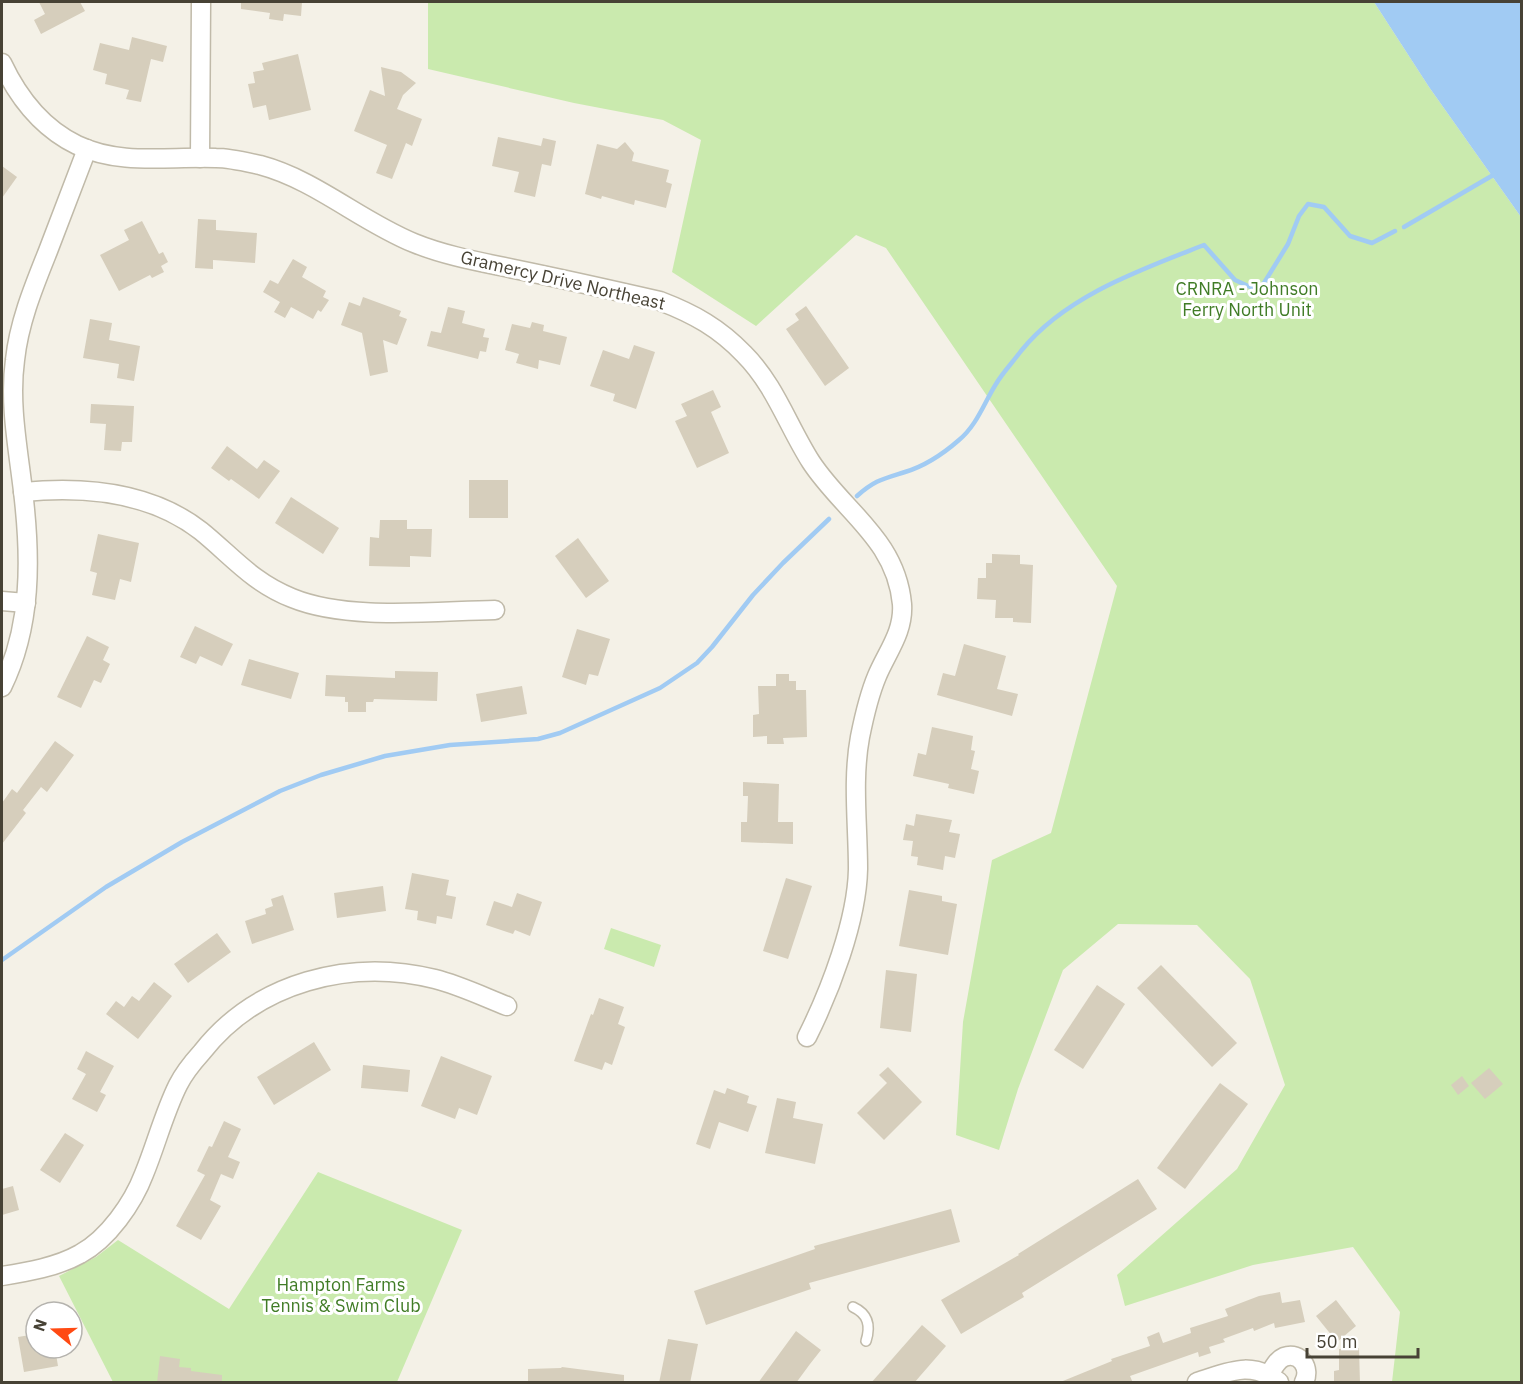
<svg xmlns="http://www.w3.org/2000/svg" width="1523" height="1384" font-family="'IBM Plex Sans',sans-serif">
<style>
.green{fill:#caeaae}
.water{fill:#a1cbf3}
.lines{fill:none;stroke-linecap:round;stroke-linejoin:round}
.stream{stroke:#a1cbf3;stroke-width:4.5}
.building{fill:#d6cebc}
.service-casing{stroke:#c0baa9;stroke-width:12}
.minor-casing{stroke:#c0baa9;stroke-width:21}
.service{stroke:#fff;stroke-width:9}
.minor{stroke:#fff;stroke-width:18}
.labels{text-anchor:middle;dominant-baseline:central;stroke-width:6;stroke-linejoin:round;paint-order:stroke}
.street-label{font-size:18px;fill:#474235;stroke:#fff}
.park-label{font-size:18px;fill:#407c26;stroke:#fff}
</style>
<rect width="100%" height="100%" fill="#f4f1e7"/>
<!-- green -->
<g class="green">
<path d="M428,2H1374L1429,87L1521,217V1382H1392L1400,1312L1353,1247L1253,1265L1125,1306L1117,1275L1237,1169L1285,1085L1250,979L1197,925L1118,924L1063,970L1018,1089L999,1150L956,1135L963,1022L992,860L1051,833L1117,586L886,248L856,235L756,326L672,272L701,140L663,120L574,103L428,69Z"/>
<path d="M611,928L661,945L654,967L604,949Z"/>
<path d="M318,1172L462,1230L397,1382H113L59,1276L96,1257L118,1240L229,1309Z"/>
</g>
<!-- water -->
<path class="water" d="M1374,2H1521V217L1429,87Z"/>
<g class="lines">
<!-- stream -->
<g class="stream">
<path d="M1404,227L1495,174"/>
<path d="M857,496C875,480 883,479 905,472C925,466 943,454 959,440C977,425 984,403 996,384C1003,372 1013,362 1021,351C1065,296 1140,270 1204,245L1235,280L1259,291L1288,244L1299,216L1308,204L1324,207L1350,236L1372,243L1395,231"/>
<path d="M2,960L106,887L182,842L280,791L321,775L385,756L450,745L538,739L560,733L660,688L697,663L712,647L753,595L783,563L829,519"/>
</g>
</g>
<!-- building -->
<g class="building">
<path d="M39,2H80L85,11L41,34L34,20L45,14Z"/>
<path d="M241,2H302L301,16L284,14L283,21L269,19L270,13L241,9Z"/>
<path d="M132,37L167,46L163,62L151,59L141,102L126,99L129,90L105,84L107,74L93,70L100,43L129,50Z"/>
<path d="M298,54L311,110L269,120L266,105L253,108L248,84L255,83L253,72L264,70L262,63Z"/>
<path d="M381,67L401,72L416,83L403,95L397,109L422,119L412,146L406,143L392,179L376,173L387,145L354,131L370,90L385,96Z"/>
<path d="M498,137L541,146L543,138L556,141L551,166L542,164L535,197L514,192L519,172L492,166Z"/>
<path d="M625,142L634,153L632,161L669,170L666,182L672,184L666,208L635,200L634,205L602,196L601,199L585,194L597,144L617,149Z"/>
<path d="M2,166L17,177L2,198Z"/>
<path d="M198,219L216,220V230L257,233L255,263L213,260V269L195,268Z"/>
<path d="M142,221L159,254L163,252L168,262L161,266L164,272L152,278L150,275L119,291L100,255L129,240L124,230Z"/>
<path d="M293,259L307,267L302,277L326,291L323,297L329,300L321,312L318,310L313,319L291,307L285,318L274,312L280,302L263,292L270,280L278,284Z"/>
<path d="M363,297L401,311L399,316L407,319L397,345L383,340L388,372L370,376L362,333L341,325L349,302L360,306Z"/>
<path d="M806,306L849,368L825,386L786,329L799,320L795,314Z"/>
<path d="M448,307L465,311L462,323L485,329L483,337L489,338L486,352L480,351L478,359L427,346L431,331L441,333Z"/>
<path d="M90,319L112,323L109,340L140,346L134,381L117,378L119,364L83,358Z"/>
<path d="M532,322L544,325L543,331L567,337L560,365L539,360L538,369L516,363L519,354L505,350L512,324L530,328Z"/>
<path d="M634,345L655,352L636,409L613,401L615,394L590,386L603,350L629,359Z"/>
<path d="M713,390L721,407L711,412L729,453L697,468L675,421L687,416L681,404Z"/>
<path d="M91,404L134,406L132,442H122L121,451L104,450L106,424L90,423Z"/>
<path d="M227,446L257,469L264,460L280,471L259,499L231,479L229,481L211,468Z"/>
<rect x="469" y="480" width="39" height="38"/>
<path d="M291,497L339,528L323,554L275,523Z"/>
<path d="M380,520H407V529H432L431,557L410,556V567L369,566L370,537L379,538Z"/>
<path d="M98,534L139,543L131,582L120,579L115,600L92,595L97,573L90,571Z"/>
<path d="M578,538L609,581L586,598L555,556Z"/>
<path d="M992,554L1020,555V564L1033,565L1031,623L1013,622V618H995L996,600L977,599L978,578H986V563H992Z"/>
<path d="M195,626L233,644L222,666L200,656L196,664L180,657Z"/>
<path d="M577,629L610,639L598,676L589,674L586,685L562,677Z"/>
<path d="M87,636L109,647L103,660L110,664L101,683L94,680L81,708L57,697Z"/>
<path d="M964,644L1006,656L997,689L1018,694L1012,716L937,695L943,673L955,676Z"/>
<path d="M249,659L299,673L291,699L241,685Z"/>
<path d="M395,671L438,672L437,701L374,699L373,702H366V712H348V702H345V697L325,696L326,675L395,678Z"/>
<path d="M776,674H789V681H796V690H806L807,737L783,738L784,744H767V736L753,737V715L759,714L758,686H776Z"/>
<path d="M522,686L527,714L481,722L476,694Z"/>
<path d="M932,727L973,736L971,750L975,751L971,769L979,771L974,794L948,788L949,784L913,776L918,753L926,755Z"/>
<path d="M55,741L74,755L47,792L41,787L23,810L26,813L2,844V803L12,789L17,793Z"/>
<path d="M743,782L779,784L778,822H793V844L741,842V822H747L748,796H743Z"/>
<path d="M916,814L952,820L949,832L960,834L955,858L945,856L943,870L917,865L918,857L911,856L913,841L903,840L906,824L914,826Z"/>
<path d="M412,873L449,880L446,895L456,897L452,919L437,916L436,924L417,920L418,911L405,909Z"/>
<path d="M786,878L812,886L788,959L763,951Z"/>
<path d="M383,886L386,911L337,918L334,893Z"/>
<path d="M909,890L942,896V901L957,904L948,955L899,946Z"/>
<path d="M517,893L542,902L530,936L515,930L513,934L486,925L494,901L512,907Z"/>
<path d="M283,895L294,930L252,944L245,921L266,914L265,909L273,906L271,899Z"/>
<path d="M217,933L231,952L188,983L174,964Z"/>
<path d="M1161,965L1237,1043L1212,1067L1137,988Z"/>
<path d="M886,970L917,974L911,1032L880,1028Z"/>
<path d="M154,982L172,996L138,1039L106,1014L116,1001L124,1007L132,996L139,1001Z"/>
<path d="M1097,985L1125,1004L1083,1069L1054,1050Z"/>
<path d="M599,998L624,1007L618,1024L625,1027L612,1065L605,1062L602,1070L574,1061L591,1014L593,1015Z"/>
<path d="M314,1042L331,1070L274,1105L257,1077Z"/>
<path d="M86,1051L114,1066L100,1092L106,1095L97,1112L72,1099L86,1074L77,1069Z"/>
<path d="M441,1056L492,1076L477,1115L459,1108L455,1119L421,1106Z"/>
<path d="M363,1065L410,1070L408,1092L361,1088Z"/>
<path d="M888,1067L922,1102L884,1140L857,1113L887,1083L879,1075Z"/>
<path d="M1489,1068L1503,1084L1485,1099L1471,1083Z"/>
<path d="M1462,1076L1469,1086L1458,1095L1451,1085Z"/>
<path d="M1220,1083L1248,1104L1185,1189L1157,1168Z"/>
<path d="M727,1088L749,1096L747,1103L757,1106L748,1132L719,1122L710,1149L696,1144L714,1090L725,1094Z"/>
<path d="M777,1098L796,1102L793,1118L823,1124L815,1164L765,1153Z"/>
<path d="M224,1121L241,1129L228,1157L240,1162L233,1179L221,1174L210,1200L221,1206L201,1240L176,1226L205,1175L197,1171L209,1146L212,1147Z"/>
<path d="M65,1133L84,1145L60,1183L40,1170Z"/>
<path d="M1138,1179L1157,1209L1022,1293L1024,1297L961,1334L941,1300L1019,1255L1018,1254Z"/>
<path d="M13,1186L19,1210L2,1215V1189Z"/>
<path d="M951,1209L960,1242L809,1283L811,1289L706,1325L694,1291L815,1249L814,1246Z"/>
<path d="M1280,1292L1282,1303L1300,1300L1305,1322L1275,1328L1274,1323L1254,1331L1253,1328L1223,1339L1225,1342L1209,1347L1211,1353L1199,1357L1198,1352L1130,1376L1133,1383H1058L1112,1361L1111,1359L1150,1346L1147,1337L1159,1332L1163,1343L1191,1333L1190,1328L1228,1316L1225,1309L1259,1296Z"/>
<path d="M1336,1300L1356,1326L1337,1342L1316,1316Z"/>
<path d="M922,1325L946,1346L934,1360L914,1383H871Z"/>
<path d="M796,1331L821,1350L810,1364L796,1383H758Z"/>
<path d="M36,1334V1348H55L58,1366L24,1372L18,1337Z"/>
<path d="M668,1339L698,1344L690,1383H659Z"/>
<path d="M1359,1348L1360,1383H1334V1371L1339,1370V1349Z"/>
<path d="M160,1356L180,1359L179,1367L191,1368V1371L222,1375V1383H157Z"/>
<path d="M562,1367L624,1375V1383H528V1369L561,1368Z"/>
</g>
<g class="lines">
<defs>
<path id="service" d="M853,1307C868,1314 871,1325 866,1341"/>
<g id="minor">
<path d="M2,63C18,97 42,128 77,145C121,166 169,156 216,158C230,158 246,162 260,165C316,180 360,221 414,243C446,256 481,262 514,269C563,279 612,290 660,301C694,314 719,328 744,354C775,385 788,426 811,462C843,511 896,539 902,604C904,632 887,652 877,676C869,695 864,717 860,737C852,780 858,825 858,869C857,921 830,991 807,1037"/>
<path d="M200,158L201,2"/>
<path d="M23,492C85,486 151,492 201,531C233,557 252,582 292,598C348,621 434,611 495,610"/>
<path d="M2,601L26,603"/>
<path d="M2,687C32,626 31,558 23,491C18,448 9,403 15,360C19,322 34,286 48,251C61,217 74,183 87,149"/>
<path d="M2,1276C27,1272 57,1267 80,1254C108,1239 133,1203 144,1174C156,1145 164,1113 178,1085C184,1073 193,1062 202,1052C257,982 350,958 435,979C459,985 484,997 507,1006"/>
<path d="M1269,1375C1273,1368 1277,1360 1284,1357C1301,1351 1311,1369 1304,1382"/>
<path d="M1197,1382C1229,1372 1250,1360 1279,1382"/>
</g>
</defs>
<!-- service casing -->
<use href="#service" class="service-casing"/>
<!-- minor casing -->
<use href="#minor" class="minor-casing"/>
<!-- service -->
<use href="#service" class="service"/>
<!-- minor -->
<use href="#minor" class="minor"/>
</g>
<g class="labels">
<!-- street labels -->
<g class="street-label">
<text transform="translate(563 280) rotate(13)">Gramercy Drive Northeast</text>
</g>
<!-- park labels -->
<g class="park-label">
<text x="1247" y="288">CRNRA - Johnson<tspan x="1247" dy="21">Ferry North Unit</tspan></text>
<text x="341" y="1284">Hampton Farms<tspan x="341" dy="21">Tennis &amp; Swim Club</tspan></text>
</g>
</g>
<!-- border -->
<rect width="1523" height="1384" fill="none" stroke="#474235" stroke-width="6"/>
<!-- north arrow -->
<g transform="translate(54 1330) rotate(289)"><circle r="28" fill="#ffffff" stroke="#b5b3ae" stroke-width="1.5"/>
<path d="M0-4.5L10 22L0 15L-10 22Z" fill="#ff4a13"/>
<text y="-9" font-size="16" font-weight="bold" text-anchor="middle" fill="#474235">N</text>
</g>
<!-- scale -->
<path d="M1307 1348v9h111v-9" fill="none" stroke="#474235" stroke-width="3"/>
<text x="1316" y="1348" font-size="18" fill="#474235" stroke="#ffffff" stroke-width="4.5" paint-order="stroke">50 m</text>
</svg>
